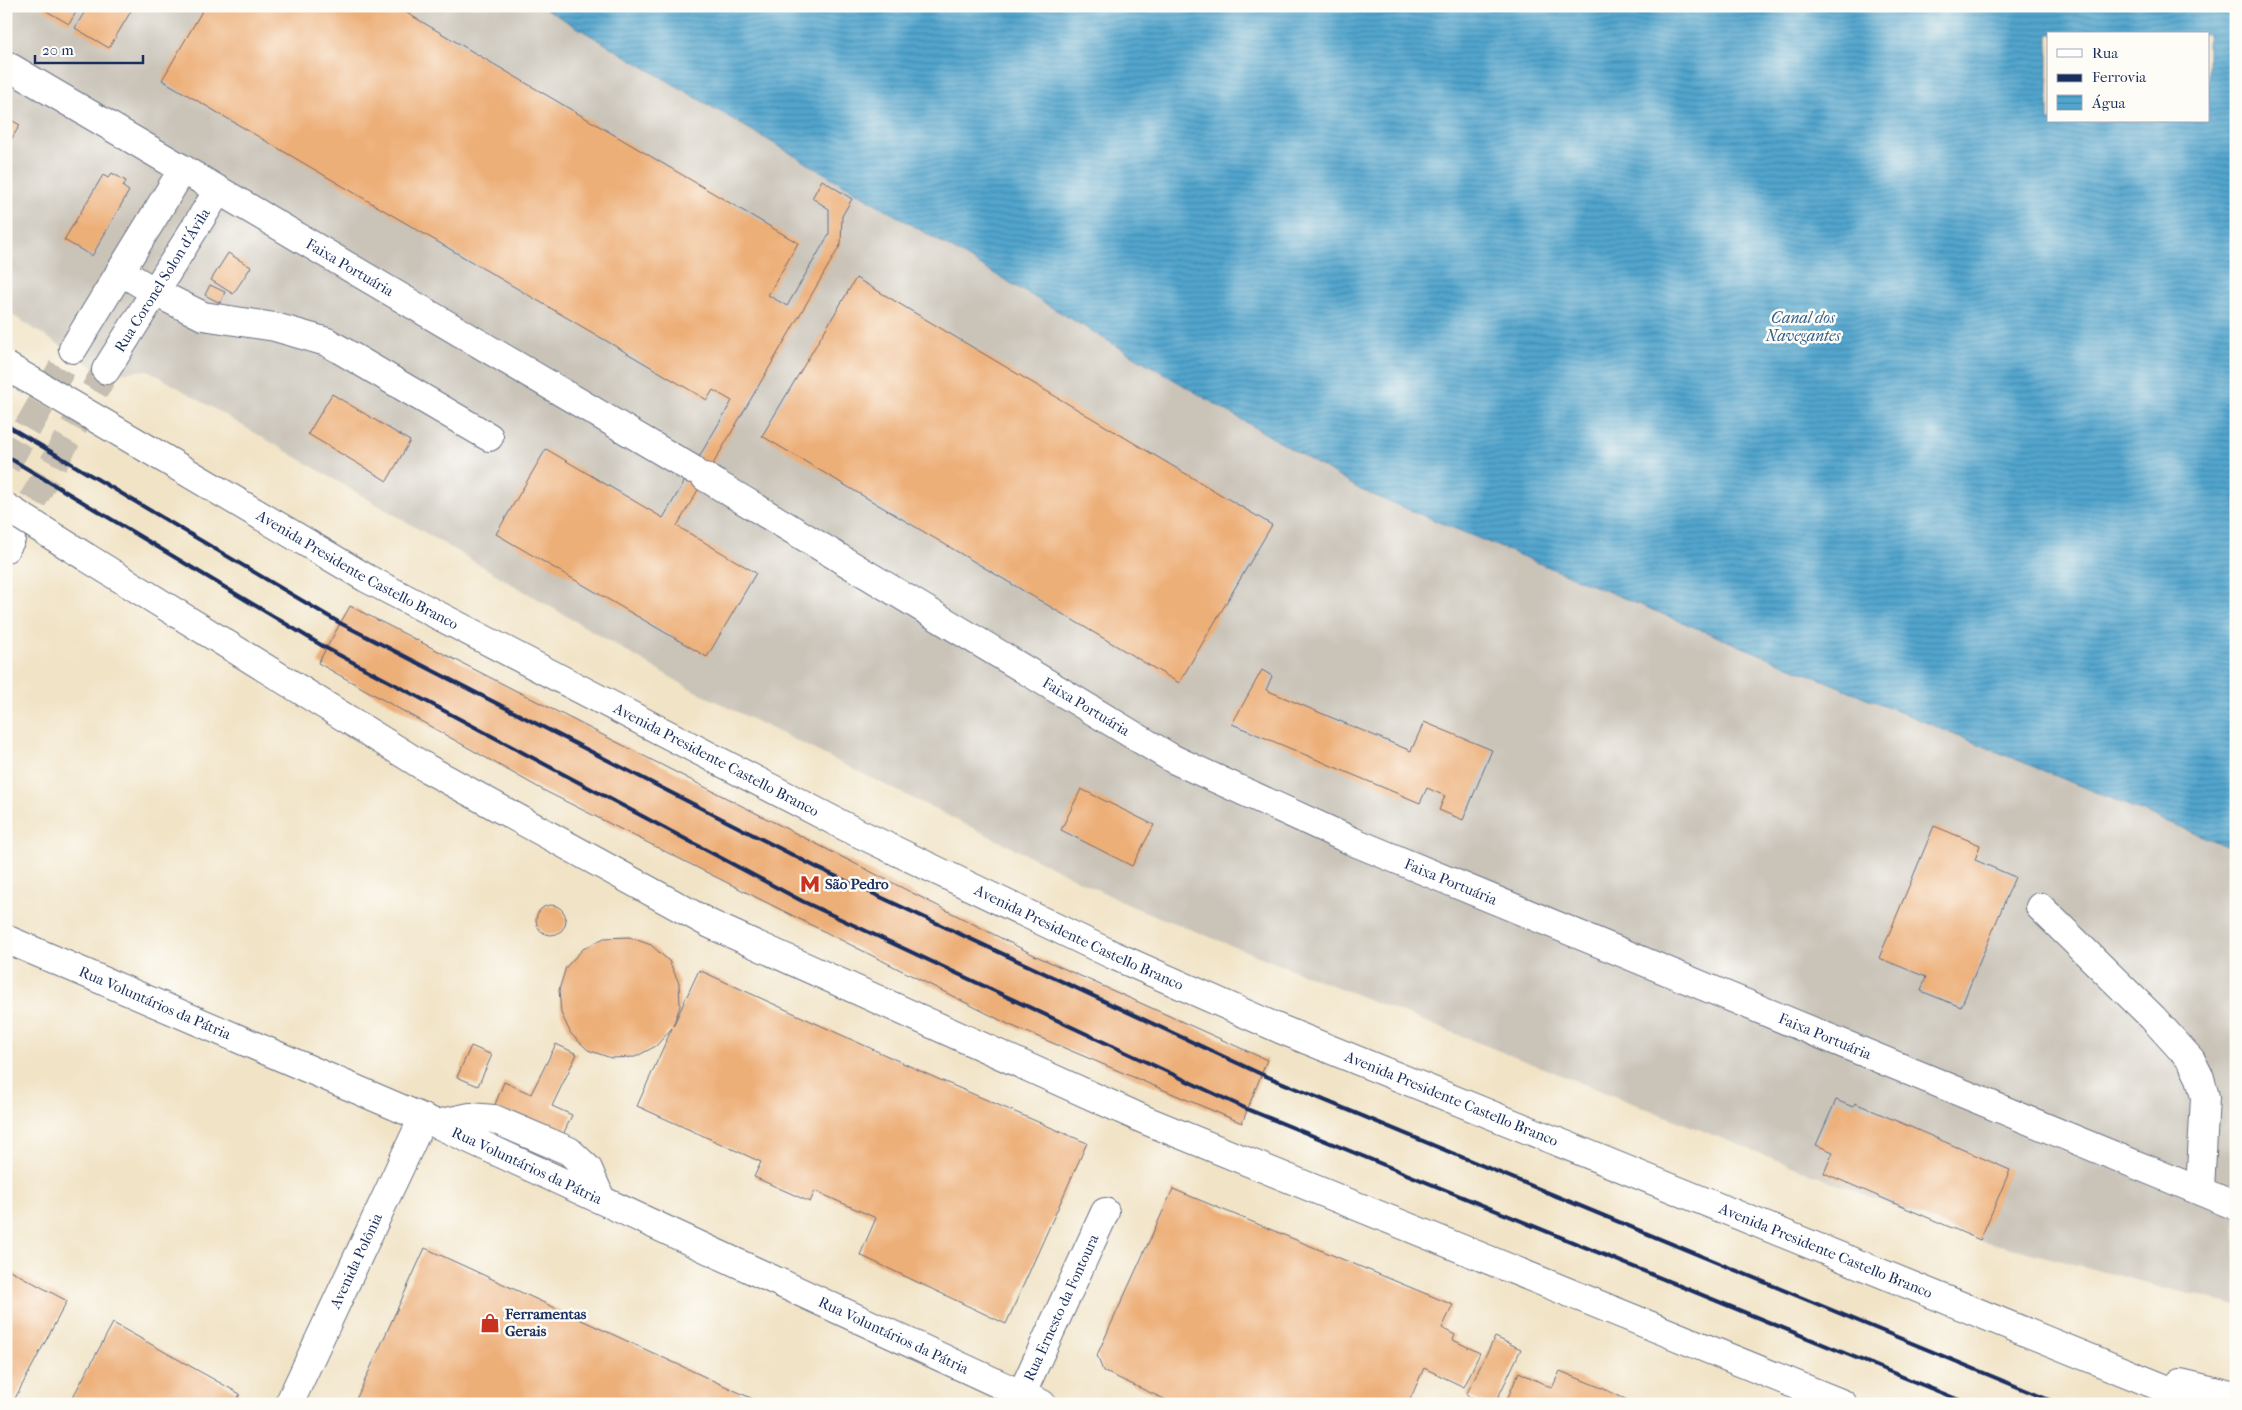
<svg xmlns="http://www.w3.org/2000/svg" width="2242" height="1410" font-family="'IM FELL French Canon',serif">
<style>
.industrial{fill:#c9c3b8}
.water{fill:url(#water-rules);stroke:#366a96;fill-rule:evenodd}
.building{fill:#edaf78}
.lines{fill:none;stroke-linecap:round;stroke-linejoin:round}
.minor-tunnel{stroke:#c6bfb1;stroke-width:28;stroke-dasharray:28 14;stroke-linecap:butt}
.minor-casing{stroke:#666e82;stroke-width:30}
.major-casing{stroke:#666e82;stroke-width:30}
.minor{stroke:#fff;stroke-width:28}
.major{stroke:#fff;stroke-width:28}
.rail{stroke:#1b2f5e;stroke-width:4}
.major-bridge-casing{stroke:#666e82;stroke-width:30;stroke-linecap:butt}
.major-bridge{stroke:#fff;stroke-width:28}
.labels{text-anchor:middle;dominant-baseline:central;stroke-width:5;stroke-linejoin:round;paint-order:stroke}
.street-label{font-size:15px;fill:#1b2f5e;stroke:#fdfcf7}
.poi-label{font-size:15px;font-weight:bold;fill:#1b2f5e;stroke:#fdfcf7;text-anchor:start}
.water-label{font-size:16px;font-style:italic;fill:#315e8a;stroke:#fdfcf7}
</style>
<defs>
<pattern id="water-rules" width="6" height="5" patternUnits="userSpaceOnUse" patternTransform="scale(1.25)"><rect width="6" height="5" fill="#52a5cd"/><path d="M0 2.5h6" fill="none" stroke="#4387aa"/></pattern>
</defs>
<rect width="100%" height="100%" fill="#fdfcf7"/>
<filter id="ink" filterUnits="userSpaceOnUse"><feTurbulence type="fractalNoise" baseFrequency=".02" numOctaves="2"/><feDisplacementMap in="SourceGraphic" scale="10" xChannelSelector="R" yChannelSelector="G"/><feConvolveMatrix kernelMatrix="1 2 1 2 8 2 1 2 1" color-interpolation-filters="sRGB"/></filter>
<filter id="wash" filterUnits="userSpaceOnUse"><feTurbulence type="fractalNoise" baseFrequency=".0096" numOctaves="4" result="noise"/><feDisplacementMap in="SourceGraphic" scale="20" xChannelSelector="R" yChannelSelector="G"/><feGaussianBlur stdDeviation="1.12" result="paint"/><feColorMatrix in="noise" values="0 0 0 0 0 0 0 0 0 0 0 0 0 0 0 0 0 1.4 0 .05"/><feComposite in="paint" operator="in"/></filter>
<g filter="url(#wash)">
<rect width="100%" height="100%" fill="#f1e3c6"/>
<!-- industrial -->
<path class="industrial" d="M6,6H541L1361,490L2236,850V1306L1980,1240L1131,906L689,688L148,370L105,374L6,311Z"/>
<!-- water -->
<path class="water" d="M541,6H2236V850L1361,490ZM2048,34H2208V121H2048Z"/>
<g id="blocks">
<!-- building -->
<g class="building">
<path d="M45,6H66L76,12L69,24L43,9Z"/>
<path d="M88,6H134L109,48L75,28Z"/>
<path d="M205,6H395L798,243L768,295L787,306L829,234V209L812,198L822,180L852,199L842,216L841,244L677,526L756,573L707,657L496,534L546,449L663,518L732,401L713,390L707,400L162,80Z"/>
<path d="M6,117L20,125L6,148Z"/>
<path d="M112,173L126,181L123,187L129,191L92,256L64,240L103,175L108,178Z"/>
<path d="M228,253L251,267L233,294L211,280Z"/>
<path d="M856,278L1272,525L1179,683L762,436Z"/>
<path d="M210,285L225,292L220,303L205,295Z"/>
<path d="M332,394L410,441L387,481L308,434Z"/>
<path d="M350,606L1036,956L1267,1060L1242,1123L1010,1025L543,790L318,663Z"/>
<path d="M1262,670L1272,676L1266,690L1411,751L1424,722L1492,750L1463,820L1439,810L1445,796L1427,788L1420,803L1232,724Z"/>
<path d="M1081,789L1154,825L1132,866L1061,830Z"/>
<path d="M1934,826L1980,845L1975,860L2015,877L1961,1007L1921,991L1926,977L1879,958Z"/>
<circle cx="551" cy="920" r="15"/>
<path d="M629,937L651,945L669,961L679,983L680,1006L673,1026L699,970L938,1079L1087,1143L1006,1324L860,1255L876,1218L815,1191L810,1202L754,1177L761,1162L637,1106L672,1028L656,1046L635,1057L611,1058L588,1050L571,1034L561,1013L559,990L566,967L583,949L604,938Z"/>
<path d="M556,1044L577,1054L552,1106L572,1115L562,1137L494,1107L504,1082L531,1094Z"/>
<path d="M471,1046L492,1055L478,1086L457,1077Z"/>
<path d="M1836,1100L1853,1107L1855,1103L2010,1170L1980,1240L1824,1173L1833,1152L1816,1145Z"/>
<path d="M1173,1189L1453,1305L1442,1328L1455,1335L1453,1340L1480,1353L1464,1387L1424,1368L1408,1404H1175L1103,1371L1097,1355Z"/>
<path d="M425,1248L490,1278L764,1404H354Z"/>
<path d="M6,1268L67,1301L12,1404H6Z"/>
<path d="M113,1323L240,1394L235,1404H69Z"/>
<path d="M1495,1337L1521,1349L1495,1404H1485L1466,1395Z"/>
<path d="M1560,1371L1604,1389L1636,1404H1590L1585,1401L1584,1404H1505L1519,1372L1552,1388Z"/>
</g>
</g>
</g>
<g filter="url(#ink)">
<use href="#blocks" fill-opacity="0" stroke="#666e82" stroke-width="1"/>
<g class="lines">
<!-- minor-tunnel -->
<g class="minor-tunnel">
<path d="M6,465L73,349"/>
<path d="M12,537L106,370"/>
</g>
<defs>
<g id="minor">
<path id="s1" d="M6,65L692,469"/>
<path d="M120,271L155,292L203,316L275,327L327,342L489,437"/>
<path d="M73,349L183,169"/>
<path id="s2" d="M106,370L218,191"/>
<path id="s3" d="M705,477L1173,759L1352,841L2236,1206"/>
<path d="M6,548L11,539"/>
<path d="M2040,907L2153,1018L2191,1060L2200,1078L2205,1097L2200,1190"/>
<path d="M437,1124L470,1117L494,1119L569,1151L588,1169L601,1199"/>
<path id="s4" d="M289,1404L423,1118"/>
<path id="s5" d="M1017,1404L1105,1212"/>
</g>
<g id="major">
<path id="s6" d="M148,449L366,578L848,828L1113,955L1280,1029L2203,1404"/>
<path d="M86,557L428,769L710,924L1145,1120L1843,1404"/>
<path id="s7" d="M6,939L437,1124L1042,1404"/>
<path d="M2181,1383L2236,1396"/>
</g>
</defs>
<!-- minor casing -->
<use href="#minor" class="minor-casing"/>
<!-- major casing -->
<use href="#major" class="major-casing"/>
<!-- minor -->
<use href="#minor" class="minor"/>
<!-- major -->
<use href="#major" class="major"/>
<!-- rail -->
<g class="rail">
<path d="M6,425L340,623L818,868L1261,1074L2059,1404"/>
<path d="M6,456L326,648L802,901L1247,1109L1969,1404"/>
</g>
<defs>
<g id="major-bridge">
<path d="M6,366L148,449"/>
<path d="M6,507L86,557"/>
</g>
</defs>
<!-- major-bridge casing -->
<use href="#major-bridge" class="major-bridge-casing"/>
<!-- major-bridge -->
<use href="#major-bridge" class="major-bridge"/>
</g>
</g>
<!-- icons -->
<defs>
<symbol id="metro-bare" viewBox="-9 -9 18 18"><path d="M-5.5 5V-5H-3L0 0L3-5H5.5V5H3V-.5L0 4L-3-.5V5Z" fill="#c8321e" stroke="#fdfcf7" stroke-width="2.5" paint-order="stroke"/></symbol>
<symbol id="shop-bare" viewBox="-9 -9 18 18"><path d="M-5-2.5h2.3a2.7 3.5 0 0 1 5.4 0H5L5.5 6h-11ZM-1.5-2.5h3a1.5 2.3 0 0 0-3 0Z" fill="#c8321e" stroke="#fdfcf7" stroke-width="2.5" paint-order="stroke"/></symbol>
</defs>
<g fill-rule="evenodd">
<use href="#metro-bare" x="796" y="870" width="28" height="28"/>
<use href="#shop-bare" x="476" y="1309" width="28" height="28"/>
</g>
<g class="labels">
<!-- street labels -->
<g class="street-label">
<text stroke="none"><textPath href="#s1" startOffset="399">Faixa Portuária</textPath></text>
<text stroke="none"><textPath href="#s2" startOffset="106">Rua Coronel Solon d'Ávila</textPath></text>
<text stroke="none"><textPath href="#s6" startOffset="242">Avenida Presidente Castello Branco</textPath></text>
<text stroke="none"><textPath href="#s3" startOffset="445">Faixa Portuária</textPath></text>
<text stroke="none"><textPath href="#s6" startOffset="648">Avenida Presidente Castello Branco</textPath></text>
<text stroke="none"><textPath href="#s3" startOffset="850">Faixa Portuária</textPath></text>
<text stroke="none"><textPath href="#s6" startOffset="1052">Avenida Presidente Castello Branco</textPath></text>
<text stroke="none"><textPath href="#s7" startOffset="162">Rua Voluntários da Pátria</textPath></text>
<text stroke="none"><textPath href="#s3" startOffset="1255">Faixa Portuária</textPath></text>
<text stroke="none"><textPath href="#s6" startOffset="1458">Avenida Presidente Castello Branco</textPath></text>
<text stroke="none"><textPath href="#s7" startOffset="568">Rua Voluntários da Pátria</textPath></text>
<text stroke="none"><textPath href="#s6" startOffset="1862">Avenida Presidente Castello Branco</textPath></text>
<text stroke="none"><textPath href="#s4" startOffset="158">Avenida Polônia</textPath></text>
<text stroke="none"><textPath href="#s5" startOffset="106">Rua Ernesto da Fontoura</textPath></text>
<text stroke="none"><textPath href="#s7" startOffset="972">Rua Voluntários da Pátria</textPath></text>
</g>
<!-- poi labels -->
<g class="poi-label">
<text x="825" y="884">São Pedro</text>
<text x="505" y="1314">Ferramentas<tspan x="505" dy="17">Gerais</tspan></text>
</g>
<!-- water labels -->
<g class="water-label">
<text x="1803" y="317">Canal dos<tspan x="1803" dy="18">Navegantes</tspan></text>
</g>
</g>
<!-- margin -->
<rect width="2242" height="1410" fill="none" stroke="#fdfcf7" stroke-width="25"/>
<!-- legend -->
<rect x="2047" y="32" width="162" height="90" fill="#fdfcf7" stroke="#a3aaba"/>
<rect x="2057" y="49" width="25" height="8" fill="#ffffff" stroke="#a3aaba"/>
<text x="2092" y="58" font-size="15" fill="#1b2f5e">Rua</text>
<rect x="2057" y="74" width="25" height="8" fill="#1b2f5e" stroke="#a3aaba"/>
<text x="2092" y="82" font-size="15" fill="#1b2f5e">Ferrovia</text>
<rect x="2057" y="95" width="25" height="15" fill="url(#water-rules)" stroke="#a3aaba"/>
<text x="2092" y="108" font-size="15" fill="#1b2f5e">Água</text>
<!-- scale -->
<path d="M35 55v8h108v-8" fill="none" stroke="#1b2f5e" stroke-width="2.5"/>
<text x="42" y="55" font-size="15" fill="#1b2f5e" stroke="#fdfcf7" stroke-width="4" paint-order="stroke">20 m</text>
</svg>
